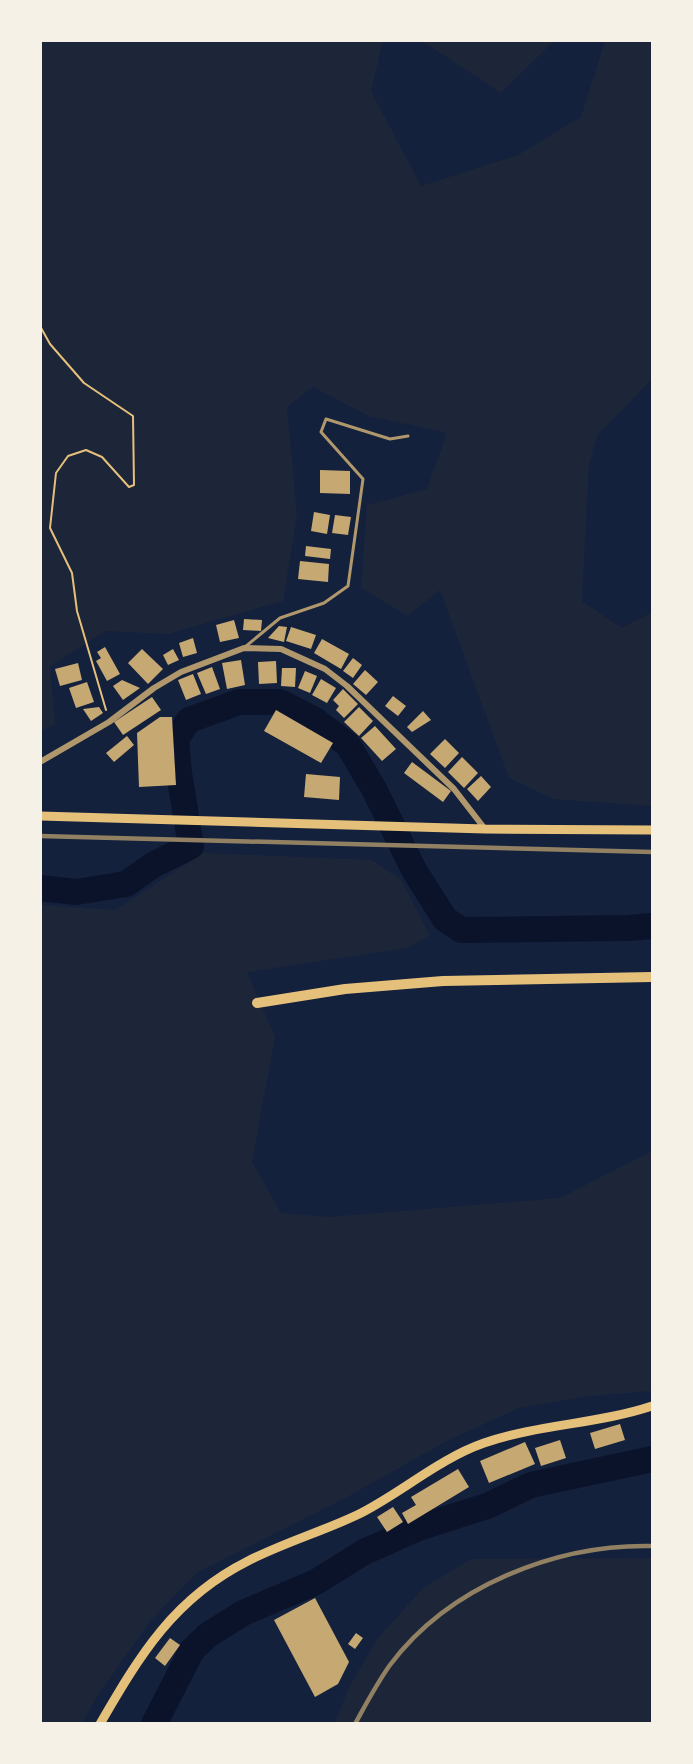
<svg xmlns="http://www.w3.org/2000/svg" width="693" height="1764" font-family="Manrope,sans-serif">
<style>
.green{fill:#1d2539}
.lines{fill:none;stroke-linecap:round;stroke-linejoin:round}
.river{stroke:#0b132b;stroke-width:26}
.building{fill:#c6a872}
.path{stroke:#e5c07b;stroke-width:2}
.service{stroke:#b1986c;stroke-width:3}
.minor{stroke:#b1986c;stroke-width:6}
.primary{stroke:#e5c07b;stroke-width:9}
.trunk{stroke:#e5c07b;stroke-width:9}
.motorway{stroke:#e5c07b;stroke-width:10}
.rail{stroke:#918062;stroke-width:4.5}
</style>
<rect width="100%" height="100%" fill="#14213d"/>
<!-- green -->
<g class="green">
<path d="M41,41H383L371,91L421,186L518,155L581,117L605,41H652V379L597,436L589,464L582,601L622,628L652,612V806L553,799L509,778L440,590L408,616L361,588L367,505L427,489L447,433L369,416L313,387L287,407L297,515L283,601L168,634L106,631L50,666L55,724L41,731Z"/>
<path d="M422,41H554L501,93Z"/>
<path d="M204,853L372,860L401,880L430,935L408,948L247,972L275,1037L252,1162L281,1213L329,1217L560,1198L652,1151V1391L589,1396L519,1408L447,1441L349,1496L198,1572L151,1620L98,1695L82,1723L41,1724V905L115,910Z"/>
<path d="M652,1558V1723H335L349,1687L378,1638L423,1588L471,1559Z"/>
</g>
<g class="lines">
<!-- river -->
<g class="river">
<path d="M40,888L76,892L126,884L153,865L191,846L179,773L176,739L189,720L239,702H280L315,720L348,745L374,789L414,870L445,919L461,930L628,928L652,926"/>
<path d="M154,1724L192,1650L208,1635L243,1613L316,1582L364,1552L418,1528L487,1506L531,1485L652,1459"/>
</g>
</g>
<!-- building -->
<g class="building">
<path d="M320,470L350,471V494L320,493Z"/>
<path d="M314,512L330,515L327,534L311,531Z"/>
<path d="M335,515L351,517L348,535L332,533Z"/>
<path d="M306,546L331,549L330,559L305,556Z"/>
<path d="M300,561L329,564L328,582L298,579Z"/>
<path d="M244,619L262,620L261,631L243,630Z"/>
<path d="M234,620L239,638L220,642L216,625Z"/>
<path d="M279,626L287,627L284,642L268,638Z"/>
<path d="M291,627L316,635L311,649L286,641Z"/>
<path d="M193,638L197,653L183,657L179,643Z"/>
<path d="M322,639L349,654L341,669L314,653Z"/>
<path d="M105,647L120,674L107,681L96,661L101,658L97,652Z"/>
<path d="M142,649L163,669L148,684L128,663Z"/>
<path d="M173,649L179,660L168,665L163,655Z"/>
<path d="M353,658L362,665L353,678L343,671Z"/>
<path d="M241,660L245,685L227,689L222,663Z"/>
<path d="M276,661L277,683L259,684L258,662Z"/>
<path d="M78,663L82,680L60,686L55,669Z"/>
<path d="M212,667L220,689L206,694L197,673Z"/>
<path d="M282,668H296L295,687L281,686Z"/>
<path d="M365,670L378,682L366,695L353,684Z"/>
<path d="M305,671L317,676L310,693L298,688Z"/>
<path d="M193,674L201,694L186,700L178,680Z"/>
<path d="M321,679L336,688L327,703L312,695Z"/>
<path d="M122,680L140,688L123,700L113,686Z"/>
<path d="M87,682L94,702L76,708L69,688Z"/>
<path d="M343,689L358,704L344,718L336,710L339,706L333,700Z"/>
<path d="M393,696L406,706L398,716L385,706Z"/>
<path d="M152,697L161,710L123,735L114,722Z"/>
<path d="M99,707L103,713L91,721L83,709Z"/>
<path d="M359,707L373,721L359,736L344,722Z"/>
<path d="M276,710L333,743L321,763L264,731Z"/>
<path d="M423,711L431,720L412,732L407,727Z"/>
<path d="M160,717H172L176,785L139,787L137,733Z"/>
<path d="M375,726L396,749L382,761L361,738Z"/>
<path d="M127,736L134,745L114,762L106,753Z"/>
<path d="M445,739L459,753L445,768L430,754Z"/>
<path d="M462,757L478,773L464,788L448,772Z"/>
<path d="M412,762L451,791L443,802L404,773Z"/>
<path d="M306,774L340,777L339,800L304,797Z"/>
<path d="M481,776L491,787L478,801L467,789Z"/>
<path d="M620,1424L625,1440L595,1449L590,1433Z"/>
<path d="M560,1440L566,1458L541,1466L535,1448Z"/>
<path d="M525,1442L535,1464L489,1483L480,1461Z"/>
<path d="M458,1469L469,1487L408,1524L402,1513L416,1505L411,1497Z"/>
<path d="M393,1507L403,1522L387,1532L377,1517Z"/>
<path d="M315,1598L349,1662L338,1684L315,1697L274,1620Z"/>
<path d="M356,1633L363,1638L355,1649L348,1644Z"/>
<path d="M170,1638L180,1645L165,1666L155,1658Z"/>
</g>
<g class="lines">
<!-- path -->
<path class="path" d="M40,326L50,344L84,383L133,416L134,485L129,487L102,457L86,450L68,456L56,473L50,528L72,573L77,611L106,710"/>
<!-- service -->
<path class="service" d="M245,647L280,618L324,603L348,586L363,479L321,432L326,419L390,439L408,436"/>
<!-- minor -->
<path class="minor" d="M40,762L109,722L154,688L181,672L244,648L281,649L325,669L347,686L454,789L485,829"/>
<!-- primary -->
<path class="primary" d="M100,1724C140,1655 174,1598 248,1561C283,1543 321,1532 357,1515C400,1494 438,1459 484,1443C539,1424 598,1424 652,1406"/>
<!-- trunk -->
<path class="trunk" d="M40,816L485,829L652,830"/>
<!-- motorway -->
<path class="motorway" d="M257,1003L345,989L443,981L652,977"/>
<!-- rail -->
<g class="rail">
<path d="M40,836L652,852"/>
<path d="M355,1724C366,1704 377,1683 390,1665C449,1586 556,1544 652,1546"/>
</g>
</g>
<!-- border -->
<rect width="693" height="1764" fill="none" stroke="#f6f1e7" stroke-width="84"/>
</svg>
